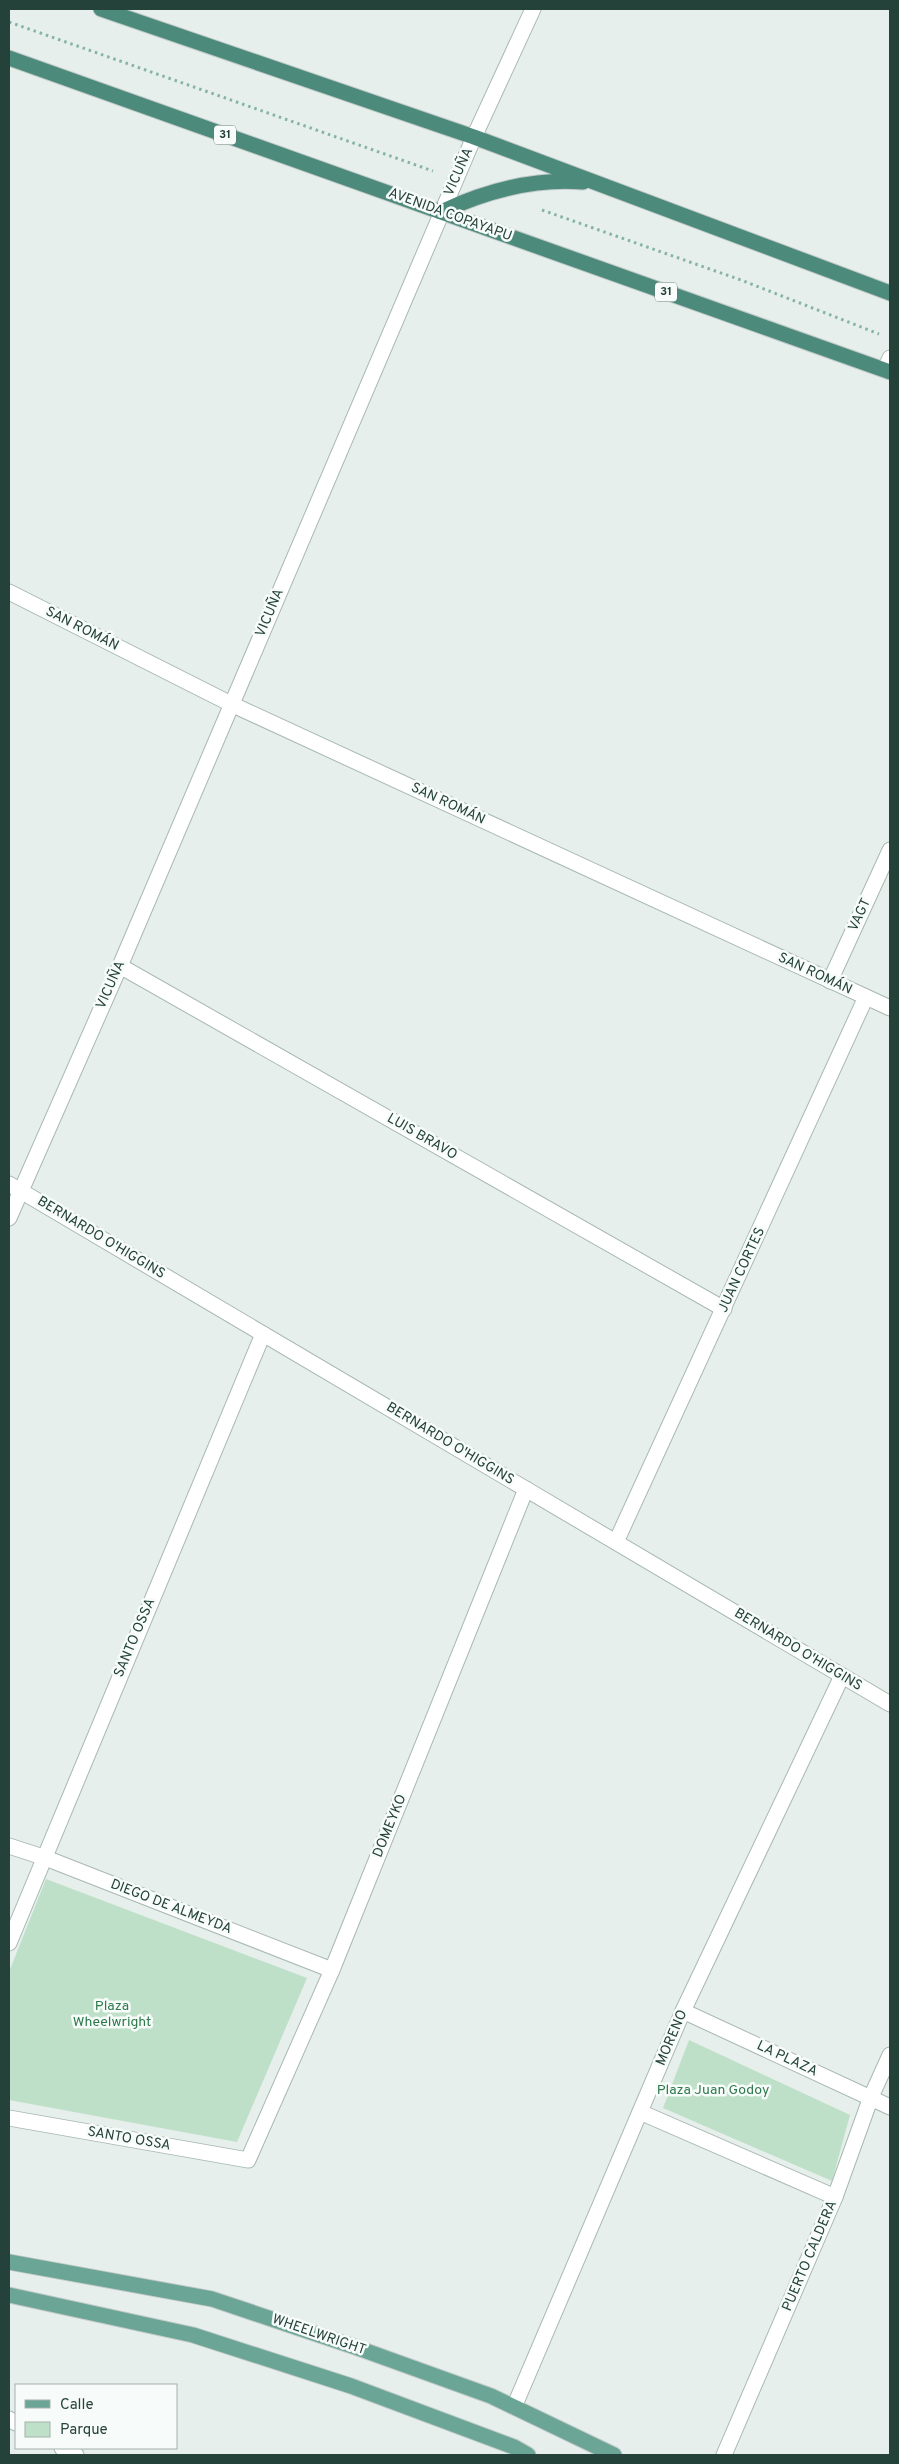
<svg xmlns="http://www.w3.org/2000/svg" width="899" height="2464" font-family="Overpass,sans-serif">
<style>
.green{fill:#bfe0c8}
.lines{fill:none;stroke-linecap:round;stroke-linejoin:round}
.minor-casing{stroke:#a8b8b2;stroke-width:17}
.tertiary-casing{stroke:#a8b8b2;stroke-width:17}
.primary-casing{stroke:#c2cac8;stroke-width:17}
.trunk-casing{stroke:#c2cac8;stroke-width:17}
.path{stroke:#86b3a5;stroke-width:3;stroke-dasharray:2.5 4;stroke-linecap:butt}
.minor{stroke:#fff;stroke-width:15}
.tertiary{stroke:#fff;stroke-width:15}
.primary{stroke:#6aa596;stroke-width:15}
.trunk{stroke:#4c8a7c;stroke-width:15}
.labels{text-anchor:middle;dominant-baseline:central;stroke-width:5;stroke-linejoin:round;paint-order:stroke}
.shield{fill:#f7fbf9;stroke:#637a73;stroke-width:1}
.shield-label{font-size:12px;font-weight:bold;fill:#24423a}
.street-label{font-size:14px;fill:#24423a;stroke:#f7fbf9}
.park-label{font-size:14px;fill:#2d7a4b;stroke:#f7fbf9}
</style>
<rect width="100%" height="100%" fill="#e6efeb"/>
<!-- green -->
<g class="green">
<path d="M46,1879L307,1978L237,2142L9,2100V1972Z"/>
<path d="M689,2040L850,2115L832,2181L663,2108Z"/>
</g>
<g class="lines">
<defs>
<g id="minor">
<path d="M474,137L533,9"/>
<path d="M885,370L890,358"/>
<path d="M120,966L724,1309"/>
<path d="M830,981L890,850"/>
<path d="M616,1542L866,997"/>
<path d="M9,1846L43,1857L332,1970"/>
<path d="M9,1943L263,1334"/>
<path d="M683,2011L890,2107"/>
<path d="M640,2112L835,2197"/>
<path d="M9,2118L248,2160L332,1970L526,1489"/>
<path d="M514,2407L683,2011L842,1676"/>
<path d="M724,2455L835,2197L871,2097L890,2055"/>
</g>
<g id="tertiary">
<path d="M9,592L231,704L890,1008"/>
<path d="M9,1184L890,1704"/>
<path d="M9,1218L120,966L474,137"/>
<path d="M9,2419L16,2423"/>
<path d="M62,2448L76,2455"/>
</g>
<g id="primary">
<path d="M9,2262L212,2299L355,2347L491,2396L614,2455"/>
<path d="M9,2295L193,2335L351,2386L514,2447L528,2455"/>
</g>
<g id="trunk">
<path d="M101,9L474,137L890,293"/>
<path d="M9,58L890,372"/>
<path d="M441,212C486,191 533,178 583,182"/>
</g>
</defs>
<!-- minor casing -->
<use href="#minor" class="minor-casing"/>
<!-- tertiary casing -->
<use href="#tertiary" class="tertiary-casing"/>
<!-- primary casing -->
<use href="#primary" class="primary-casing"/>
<!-- trunk casing -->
<use href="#trunk" class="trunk-casing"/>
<!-- path -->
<g class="path">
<path d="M9,22L433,171"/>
<path d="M542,210L741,280L879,334"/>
</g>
<!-- minor -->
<use href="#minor" class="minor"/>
<!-- tertiary -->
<use href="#tertiary" class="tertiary"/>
<!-- primary -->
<use href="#primary" class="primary"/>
<!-- trunk -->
<use href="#trunk" class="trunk"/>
</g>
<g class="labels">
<!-- shield labels -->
<g class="shield">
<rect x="214" y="125.5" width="22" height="19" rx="4"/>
<rect x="655" y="282.5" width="22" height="19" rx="4"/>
</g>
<g class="shield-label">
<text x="225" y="135">31</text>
<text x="666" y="292">31</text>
</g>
<!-- street labels -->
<g class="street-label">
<text transform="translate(459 172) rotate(-66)">VICUÑA</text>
<text transform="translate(450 215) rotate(20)">AVENIDA COPAYAPU</text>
<text transform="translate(270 613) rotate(-67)">VICUÑA</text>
<text transform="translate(82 629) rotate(27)">SAN ROMÁN</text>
<text transform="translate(448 804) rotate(25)">SAN ROMÁN</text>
<text transform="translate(860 915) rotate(-65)">VAGT</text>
<text transform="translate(815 974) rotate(25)">SAN ROMÁN</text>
<text transform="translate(111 985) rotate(-66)">VICUÑA</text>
<text transform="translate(422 1137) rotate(30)">LUIS BRAVO</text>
<text transform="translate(101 1238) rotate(31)">BERNARDO O'HIGGINS</text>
<text transform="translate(742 1270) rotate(-65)">JUAN CORTES</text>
<text transform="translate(450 1444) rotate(31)">BERNARDO O'HIGGINS</text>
<text transform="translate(135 1638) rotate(-67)">SANTO OSSA</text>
<text transform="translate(798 1650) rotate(31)">BERNARDO O'HIGGINS</text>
<text transform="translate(390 1826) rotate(-68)">DOMEYKO</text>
<text transform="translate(171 1907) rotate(21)">DIEGO DE ALMEYDA</text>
<text transform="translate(672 2038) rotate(-67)">MORENO</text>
<text transform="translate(787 2059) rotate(25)">LA PLAZA</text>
<text transform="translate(129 2139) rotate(10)">SANTO OSSA</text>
<text transform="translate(810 2256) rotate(-67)">PUERTO CALDERA</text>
<text transform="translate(319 2335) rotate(19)">WHEELWRIGHT</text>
</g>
<!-- park labels -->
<g class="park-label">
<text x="112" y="2006">Plaza<tspan x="112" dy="16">Wheelwright</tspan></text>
<text x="713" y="2090">Plaza Juan Godoy</text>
</g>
</g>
<!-- border -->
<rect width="899" height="2464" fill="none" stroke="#24423a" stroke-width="20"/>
<!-- legend -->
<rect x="15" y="2384" width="162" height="65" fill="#f7fbf9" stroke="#a3b1ad"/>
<rect x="25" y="2400" width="25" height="8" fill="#6aa596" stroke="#a3b1ad"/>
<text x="60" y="2409" font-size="15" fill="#24423a">Calle</text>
<rect x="25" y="2422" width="25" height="15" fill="#bfe0c8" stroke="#a3b1ad"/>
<text x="60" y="2434" font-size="15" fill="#24423a">Parque</text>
</svg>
